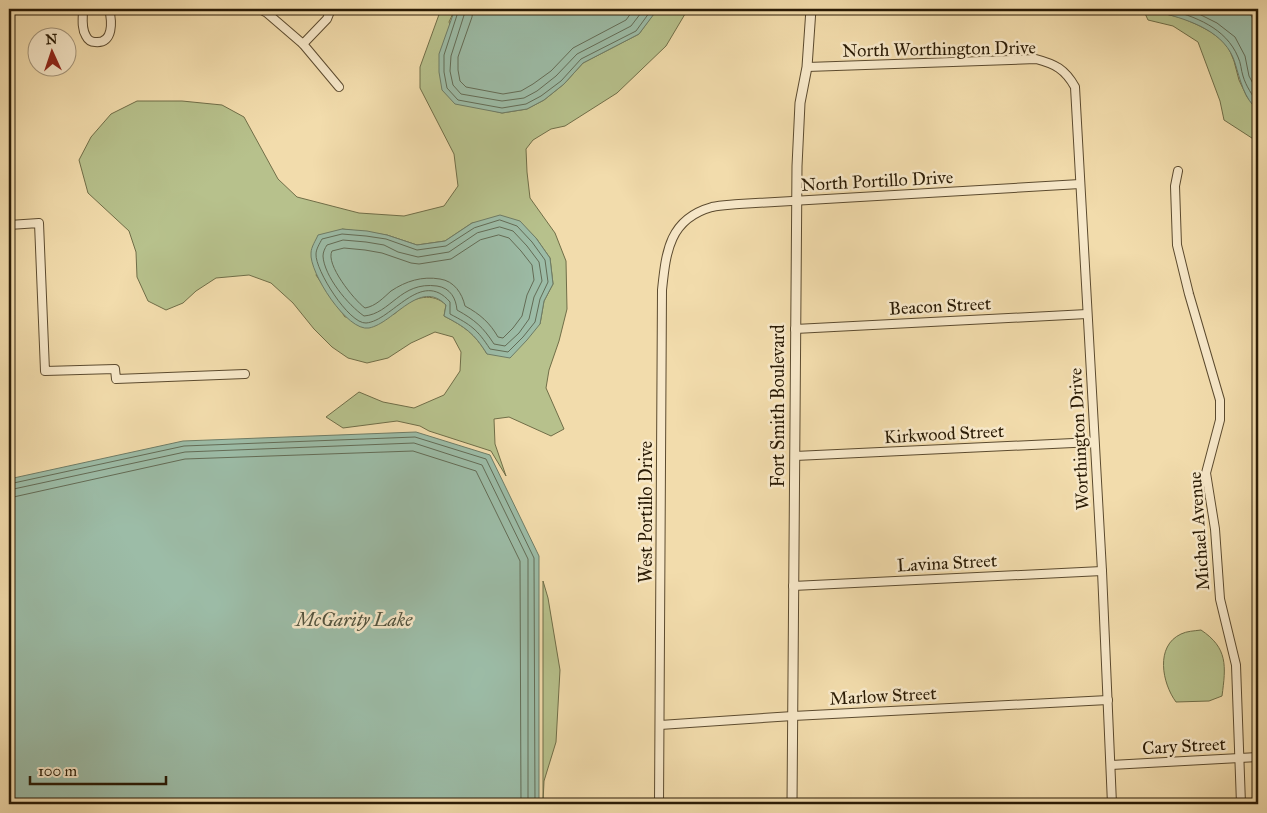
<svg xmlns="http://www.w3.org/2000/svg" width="1267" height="813" font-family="'IM FELL Great Primer',serif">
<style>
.green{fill:#b7c18c;stroke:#706e48;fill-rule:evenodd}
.water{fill:#9cbca7;stroke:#6e7c66}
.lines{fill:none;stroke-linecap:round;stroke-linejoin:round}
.shore{stroke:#636c56;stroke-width:1}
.minor-casing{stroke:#5c4b2f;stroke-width:10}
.tertiary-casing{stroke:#5c4b2f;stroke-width:11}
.minor{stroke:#f7e8c9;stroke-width:8}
.tertiary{stroke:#f7e8c9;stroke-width:9}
.labels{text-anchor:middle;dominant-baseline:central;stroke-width:5;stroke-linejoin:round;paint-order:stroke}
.street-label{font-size:18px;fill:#2a1b05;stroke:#f7e8c9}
.water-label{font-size:19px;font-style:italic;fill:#52533e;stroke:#f7e8c9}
</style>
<rect width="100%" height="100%" fill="#f2dcac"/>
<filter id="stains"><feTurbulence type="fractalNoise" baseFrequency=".004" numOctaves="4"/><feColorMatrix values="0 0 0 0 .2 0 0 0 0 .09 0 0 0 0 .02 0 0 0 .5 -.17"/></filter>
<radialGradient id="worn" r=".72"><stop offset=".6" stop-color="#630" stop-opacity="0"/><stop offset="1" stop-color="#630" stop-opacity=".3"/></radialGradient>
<!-- green -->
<g class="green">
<path d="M441,9H455L449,22L486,109L502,113L527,109L544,100L564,84L583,63L639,34L657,9H688L666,46L617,93L565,126L551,129L533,140L526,149L527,172L530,198L555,233L566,261L567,309L559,341L549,370L546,388L564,429L551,436L509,417L494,419L495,444L506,476L491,451L429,431L420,426L397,421L343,428L326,417L359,392L383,402L414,408L444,395L460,371L461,352L453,337L435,332L411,343L388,358L367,363L348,358L332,347L314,329L293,303L271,283L249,275L216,278L196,291L183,303L166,310L148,301L137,277L136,252L129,231L88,193L79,160L91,137L111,114L137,101H182L222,105L244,117L278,179L297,197L359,213L404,216L444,206L458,186L454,154L420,88V67ZM519,221L536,238L550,258L553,284L544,301L540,324L487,354C474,333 465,327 444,316L446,305C433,292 414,297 401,308C397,311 396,314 391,315C376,317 360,316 345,317L316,275L342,229L387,235L417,245L445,241L472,223Z"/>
<path d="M1143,9H1160L1162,13L1182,18L1198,25L1211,32L1227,44L1234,61L1239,80L1247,97L1258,110V142L1224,120L1220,101L1198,42L1173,26L1148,20Z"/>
<path d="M543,581L548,598L560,670L556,742L544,781L543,803Z"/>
<path d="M1201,630C1228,648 1226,666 1222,696L1209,701L1176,702C1162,683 1155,646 1181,634C1187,631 1194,631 1201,630Z"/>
</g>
<!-- water -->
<g class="water">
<path d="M455,9H657V10L639,34L583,63L564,84L544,100L527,109L502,113L455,104L442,90L439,72V54Z"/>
<path d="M1160,9H1247L1258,27V110C1244,99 1240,79 1235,63C1226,32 1190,20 1162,13Z"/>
<path d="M500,215L520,221L536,238L550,258L553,284L544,301L540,324L527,340L510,358L487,354C474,333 465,327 444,316L446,305C420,278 394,323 369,328C347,332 309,272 311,253C311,247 316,240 318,235L342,229L367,231L387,235L417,245L445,241L472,223Z"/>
<path d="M416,432L490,455L539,556V804H9V479L183,441Z"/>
</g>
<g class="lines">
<!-- shore -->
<g class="shore">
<path d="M459,9L444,55V72L447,88L458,100L502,108L526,104L541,96L561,81L581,59L636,31L652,9"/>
<path d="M466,9L451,56L450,71L453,85L461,94L502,101L524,98L537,91L556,76L577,54L631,26L644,9"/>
<path d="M473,9L472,17L458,57V70L460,81L466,87L503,94L521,91L533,84L551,71L573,48L626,20L634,9"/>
<path d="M1166,9C1195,16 1226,28 1238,57C1241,63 1241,70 1243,76C1246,86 1252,95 1258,103"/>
<path d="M1189,9L1217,23L1235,37L1245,56L1249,76L1258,93"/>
<path d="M500,220L517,226L532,242L545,260L548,282L540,299L535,322L523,337L508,352L490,349C477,329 471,325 450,314V302C421,268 392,321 366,323C349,324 315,270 316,254C316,249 320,243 322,239L342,234L366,236L386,239L417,250L446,246L474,228Z"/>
<path d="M500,227L513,231L527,246L539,262L542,281L534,297L529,319L519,333L505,346L494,344C483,327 475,320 457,310C456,299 451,288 437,286C400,281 391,314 364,316C348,305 324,276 323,256C323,252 325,248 327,245L343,240L366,242L384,245L398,252L418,257L449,252L477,233Z"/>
<path d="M499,235L509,238L521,251L532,265L534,280L527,295L522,316L513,328L503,338L498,337C490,323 480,314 465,306C462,293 454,281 440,279C422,276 406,281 391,291C383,298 376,306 365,308C354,300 325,264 332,251L344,248L365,250L382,253L411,263L419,264L451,259L480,240Z"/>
<path d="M9,484L184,446L415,437L486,459L534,558L535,804"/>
<path d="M9,490L185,452L414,443L482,465L528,559V804"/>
<path d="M9,498L185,459L413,451L476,471L520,561L521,804"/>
</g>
<defs>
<g id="minor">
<path d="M83,9C83,17 81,28 86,36C88,40 91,42 95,42C114,44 112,21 109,9"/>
<path d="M89,9H106"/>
<path d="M260,9L267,13L303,44L339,87"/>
<path d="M303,44L327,19L331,9"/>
<path d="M807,67L1036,59C1055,64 1065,69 1075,87L1102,571L1112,804"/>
<path d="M1178,171L1175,186L1177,245L1189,294L1220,400V420L1206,473L1215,529L1220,599L1236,665L1241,804"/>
<path d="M9,225L39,223L45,371L115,369L116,379L245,374"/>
<path d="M795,329L1087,314"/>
<path d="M795,456L1094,442"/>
<path d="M793,586L1102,571"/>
<path d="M660,725L793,716L1108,700"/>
<path d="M1111,765L1258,757"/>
<path d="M659,804L662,290C666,252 669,219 712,207C721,205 730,205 739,204L1080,184"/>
</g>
<path id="tertiary" d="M792,804L797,166L800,103L807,67L811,9"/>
</defs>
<!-- minor casing -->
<use href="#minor" class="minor-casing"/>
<!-- tertiary casing -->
<use href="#tertiary" class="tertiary-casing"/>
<!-- minor -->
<use href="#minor" class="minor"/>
<!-- tertiary -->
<use href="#tertiary" class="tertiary"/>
</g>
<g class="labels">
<!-- street labels -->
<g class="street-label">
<text transform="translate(939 49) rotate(-1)">North Worthington Drive</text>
<text transform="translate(877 181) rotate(-3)">North Portillo Drive</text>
<text transform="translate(940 306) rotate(-3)">Beacon Street</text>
<text transform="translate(778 406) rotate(-90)">Fort Smith Boulevard</text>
<text transform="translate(944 434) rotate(-3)">Kirkwood Street</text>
<text transform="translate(1079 439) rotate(-93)">Worthington Drive</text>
<text transform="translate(646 512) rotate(-90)">West Portillo Drive</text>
<text transform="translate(1199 531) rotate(-94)">Michael Avenue</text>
<text transform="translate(947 563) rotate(-3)">Lavina Street</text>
<text transform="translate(883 696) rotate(-3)">Marlow Street</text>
<text transform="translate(1184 746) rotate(-3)">Cary Street</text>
</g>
<!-- water labels -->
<g class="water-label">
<text x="354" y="619">McGarity Lake</text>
</g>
</g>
<!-- margin -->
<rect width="1267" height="813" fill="none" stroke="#f2dcac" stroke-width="30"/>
<rect x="10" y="10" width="1247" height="793" fill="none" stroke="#2a1b05" stroke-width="2.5"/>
<rect x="15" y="15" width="1237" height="783" fill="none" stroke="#2a1b05"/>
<!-- north arrow -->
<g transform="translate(52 52) rotate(357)"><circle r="24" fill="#f7e8c9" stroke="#a5967b"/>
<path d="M0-4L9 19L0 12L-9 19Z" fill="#8f2418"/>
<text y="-8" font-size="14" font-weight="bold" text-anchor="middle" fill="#2a1b05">N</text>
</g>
<!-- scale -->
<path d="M30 776v8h136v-8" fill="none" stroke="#2a1b05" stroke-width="2.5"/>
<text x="38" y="776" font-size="15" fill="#2a1b05" stroke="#f7e8c9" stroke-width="4" paint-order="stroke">100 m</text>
<rect width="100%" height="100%" filter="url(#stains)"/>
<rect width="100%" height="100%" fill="url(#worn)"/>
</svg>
